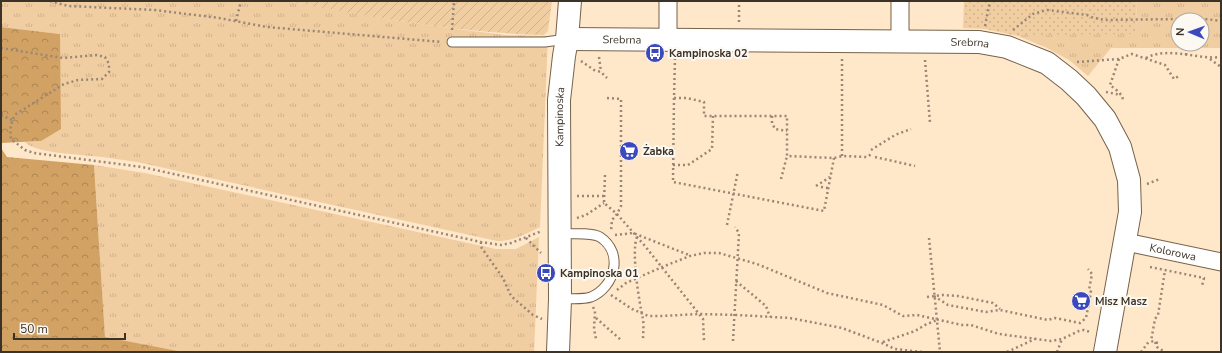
<svg xmlns="http://www.w3.org/2000/svg" width="1222" height="353" font-family="'Nunito Sans',sans-serif">
<style>
.grass{fill:url(#grass-tufts);fill-rule:evenodd}
.forest{fill:url(#forest-crowns)}
.park{fill:url(#park-dots)}
.garden{fill:url(#garden-furrows)}
.lines{fill:none;stroke-linecap:round;stroke-linejoin:round}
.service-casing{stroke:#766249;stroke-width:11}
.minor-casing{stroke:#766249;stroke-width:19}
.tertiary-casing{stroke:#766249;stroke-width:24}
.path{stroke:#978774;stroke-width:2.5;stroke-dasharray:2 3;stroke-linecap:butt}
.service{stroke:#fff;stroke-width:9}
.minor{stroke:#fff;stroke-width:17}
.tertiary{stroke:#fff;stroke-width:22}
.labels{text-anchor:middle;dominant-baseline:central;stroke-width:4;stroke-linejoin:round;paint-order:stroke}
.street-label{font-size:11px;fill:#3c3328;stroke:#fcf8f2}
.poi-label{font-size:11px;font-weight:bold;fill:#3c3328;stroke:#fcf8f2;text-anchor:start}
</style>
<defs>
<pattern id="grass-tufts" width="24" height="20" patternUnits="userSpaceOnUse"><rect width="24" height="20" fill="#f1cea2"/><path d="M3 7l-1-3M5 7V3M7 7l1-3M15 17l-1-3M17 17v-4M19 17l1-3" fill="none" stroke="#d0b18c"/></pattern>
<pattern id="forest-crowns" width="20" height="18" patternUnits="userSpaceOnUse"><rect width="20" height="18" fill="#d2a264"/><path d="M2 6a3 3 0 1 1 6 0M12 15a3 3 0 1 1 6 0" fill="none" stroke="#ac8552"/></pattern>
<pattern id="park-dots" width="8" height="8" patternUnits="userSpaceOnUse"><rect width="8" height="8" fill="#f1cea2"/><path d="M2 2h.1M6 6h.1" fill="none" stroke="#d0b18c" stroke-width="1.8" stroke-linecap="round"/></pattern>
<pattern id="garden-furrows" width="10" height="10" patternUnits="userSpaceOnUse"><rect width="10" height="10" fill="#f1cea2"/><path d="M-1 1l2-2M0 10L10 0M9 11l2-2" fill="none" stroke="#d0b18c"/></pattern>
</defs>
<rect width="100%" height="100%" fill="#ffe7ca"/>
<!-- grass -->
<g class="grass">
<path d="M1,1H286L393,20L456,29L506,35L548,36L540,227C526,234 513,241 497,241L137,162C121,160 106,157 91,156C75,154 35,153 25,142L41,141L60,34L1,27Z"/>
<path d="M1137,1H1221V48H1111L1088,76L1069,60L1045,47L1018,36V35L1136,30ZM1178,20H1202V44H1178Z"/>
<path d="M94,165L145,173L496,249H516L539,237L534,352H183L105,338Z"/>
</g>
<!-- forest -->
<g class="forest">
<path d="M1,27L60,34L61,129L41,141L1,143Z"/>
<path d="M1,148L7,157L94,165L105,337L183,352H1Z"/>
</g>
<!-- park -->
<path class="park" d="M964,1H1137L1136,30L1130,34L1019,35L1018,36L985,29L963,28Z"/>
<!-- garden -->
<path class="garden" d="M286,1H552L548,31L544,35C457,33 371,17 286,1Z"/>
<g class="lines">
<defs>
<g id="service">
<path d="M452,42H545L567,39"/>
<path d="M560,299C569,298 582,300 591,297C615,287 624,253 600,237C591,232 570,234 560,234"/>
</g>
<g id="minor">
<path d="M900,1V32L902,41"/>
<path d="M668,40V1"/>
<path id="s1" d="M1126,242L1221,262"/>
</g>
<g id="tertiary">
<path id="s2" d="M567,39L979,42L1007,47L1047,63L1069,80L1086,96L1105,119L1120,147L1129,180L1130,212L1105,352"/>
<path id="s3" d="M558,352L560,299L559,100L564,56L567,39L570,1"/>
</g>
</defs>
<!-- service casing -->
<use href="#service" class="service-casing"/>
<!-- minor casing -->
<use href="#minor" class="minor-casing"/>
<!-- tertiary casing -->
<use href="#tertiary" class="tertiary-casing"/>
<!-- path -->
<g class="path">
<path d="M50,1L68,6L155,10L219,18L267,27L442,42"/>
<path d="M236,21L241,1"/>
<path d="M739,22V1"/>
<path d="M985,26L990,1"/>
<path d="M452,30L454,1"/>
<path d="M1013,30L1033,14L1047,10L1087,15L1094,18L1105,20L1180,19L1190,17L1221,21"/>
<path d="M1,48L63,58L97,55L105,57L109,64V72L102,79L78,80L64,84L16,114C10,122 10,130 11,139L25,150L34,153L142,167L481,242L501,245L511,243L542,231"/>
<path d="M1186,55L1187,44"/>
<path d="M599,57L601,72"/>
<path d="M675,58L674,98H687L704,102V116H787V156L834,158L842,156L867,157L873,153"/>
<path d="M1146,58C1169,46 1197,60 1221,57"/>
<path d="M1119,59L1110,85C1115,89 1123,94 1123,101"/>
<path d="M1210,59L1221,67"/>
<path d="M925,60L930,123"/>
<path d="M581,61L594,70L601,72L607,78"/>
<path d="M1077,62L1119,59L1132,54L1165,65L1174,79L1179,76"/>
<path d="M1106,92L1121,95"/>
<path d="M607,98L621,99V206L617,214L612,220L611,231"/>
<path d="M674,98L673,182L824,211L834,158"/>
<path d="M1,115L12,120"/>
<path d="M772,116V123L775,129L787,131"/>
<path d="M871,150L895,135L911,129"/>
<path d="M842,156V59"/>
<path d="M875,157L915,166"/>
<path d="M673,165H688L712,149L713,116"/>
<path d="M605,175L604,203L617,214L645,246L703,319L704,341"/>
<path d="M781,179L787,156"/>
<path d="M1147,184L1160,179"/>
<path d="M816,186L830,177"/>
<path d="M821,187L828,188"/>
<path d="M577,196H604"/>
<path d="M577,218L586,215L604,203"/>
<path d="M727,225L738,171"/>
<path d="M615,235L633,233L689,255"/>
<path d="M637,237C631,251 639,302 643,319C644,326 643,333 643,340"/>
<path d="M526,238L541,253"/>
<path d="M929,238L940,352"/>
<path d="M481,242V247L503,278L511,296L533,315L542,319"/>
<path d="M1150,267L1204,278L1202,286"/>
<path d="M736,281L766,306L770,317"/>
<path d="M617,290L626,283L662,267L690,256L704,253H719L757,264L827,293L883,305L903,316L917,315L962,325H971L999,334L1051,341L1062,339L1079,331L1084,330L1090,332"/>
<path d="M611,295L632,309L648,316H662L698,314L738,315L790,318L842,328L882,343L895,349L922,352"/>
<path d="M934,296L948,305L986,312L1000,310L1048,320L1055,318L1080,323L1086,318L1091,292L1089,290L1092,274L1088,269"/>
<path d="M927,297L943,295L958,296L993,303L1000,309"/>
<path d="M593,307L595,311L594,329L596,339"/>
<path d="M596,318L621,340"/>
<path d="M733,341L739,233L735,227"/>
<path d="M883,342L915,331L925,325L937,320"/>
<path d="M1155,342L1157,347L1165,352"/>
<path d="M1158,343L1151,341L1155,319L1158,315L1165,270"/>
<path d="M1007,352L1035,339"/>
<path d="M1057,352L1062,339"/>
<path d="M1141,352L1150,340"/>
</g>
<!-- service -->
<use href="#service" class="service"/>
<!-- minor -->
<use href="#minor" class="minor"/>
<!-- tertiary -->
<use href="#tertiary" class="tertiary"/>
</g>
<!-- icons -->
<defs>
<symbol id="bus-disc" viewBox="-11 -11 22 22"><circle r="9.5" fill="#3b49bc" stroke="#fcf8f2"/><path d="M-5-6H5V4H4V6H2V4H-2V6H-4V4H-5ZM-3.5-4V0h7V-4ZM-3.5 1.2v1.5H-2V1.2ZM2 1.2v1.5H3.5V1.2Z" fill="#fff"/></symbol>
<symbol id="supermarket-disc" viewBox="-11 -11 22 22"><circle r="9.5" fill="#3b49bc" stroke="#fcf8f2"/><path d="M-6-5.5h2.5l.6 2H6L4.5 2H-2.5L-4.4-4H-6ZM-1.5 3.2a1.3 1.3 0 1 0 .1 0ZM3 3.2a1.3 1.3 0 1 0 .1 0Z" fill="#fff"/></symbol>
</defs>
<g fill-rule="evenodd">
<use href="#bus-disc" x="644" y="42" width="22" height="22"/>
<use href="#supermarket-disc" x="618" y="140" width="22" height="22"/>
<use href="#bus-disc" x="535" y="262" width="22" height="22"/>
<use href="#supermarket-disc" x="1070" y="290" width="22" height="22"/>
</g>
<g class="labels">
<!-- street labels -->
<g class="street-label">
<text stroke="none"><textPath href="#s2" startOffset="55">Srebrna</textPath></text>
<text stroke="none"><textPath href="#s2" startOffset="403">Srebrna</textPath></text>
<text stroke="none"><textPath href="#s3" startOffset="235">Kampinoska</textPath></text>
<text stroke="none"><textPath href="#s1" startOffset="48">Kolorowa</textPath></text>
</g>
<!-- poi labels -->
<g class="poi-label">
<text x="669" y="53">Kampinoska 02</text>
<text x="643" y="151">Żabka</text>
<text x="560" y="273">Kampinoska 01</text>
<text x="1095" y="301">Misz Masz</text>
</g>
</g>
<!-- border -->
<rect width="1222" height="353" fill="none" stroke="#3c3328" stroke-width="4"/>
<!-- north arrow -->
<g transform="translate(1190 32) rotate(272)"><circle r="19" fill="#fcf8f2" stroke="#afa9a1"/>
<path d="M0-3L7 15L0 10L-7 15Z" fill="#3b49bc"/>
<text y="-6" font-size="11" font-weight="bold" text-anchor="middle" fill="#3c3328">N</text>
</g>
<!-- scale -->
<path d="M14 333v6h111v-6" fill="none" stroke="#3c3328" stroke-width="2"/>
<text x="20" y="333" font-size="12" fill="#3c3328" stroke="#fcf8f2" stroke-width="3" paint-order="stroke">50 m</text>
</svg>
